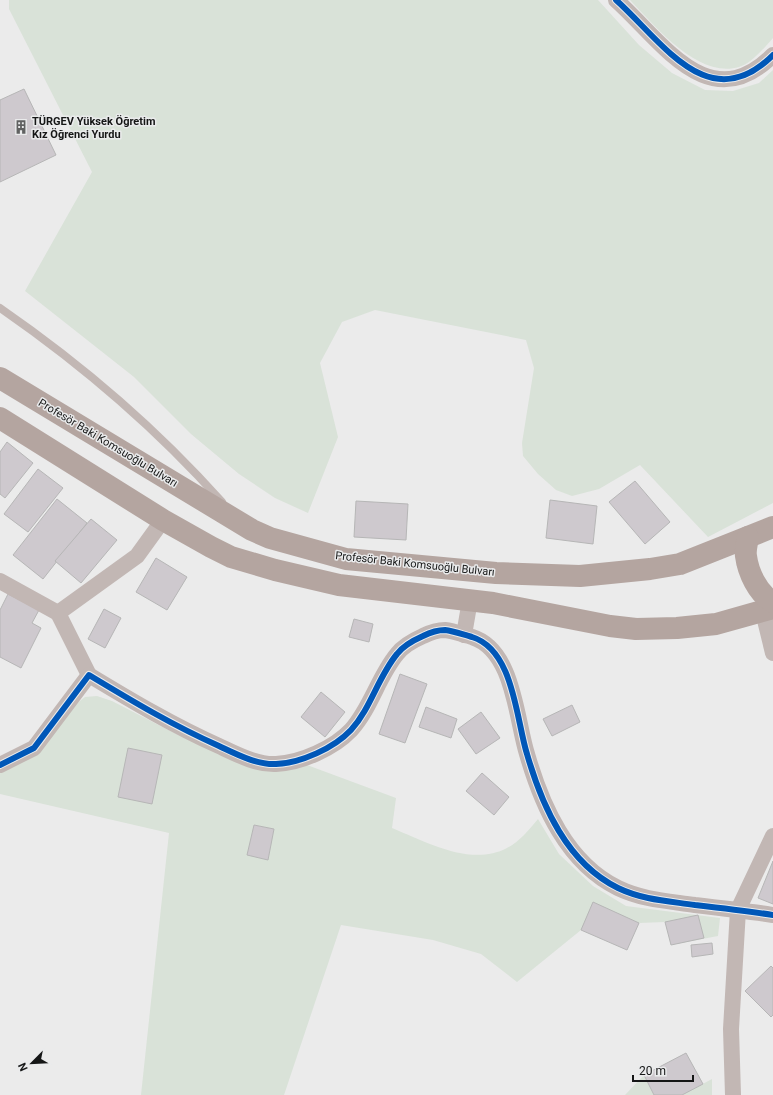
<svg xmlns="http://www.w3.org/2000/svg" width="773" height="1095" font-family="Roboto,sans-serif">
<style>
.green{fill:#d9e2d8;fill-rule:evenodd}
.building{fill:#cec9ce;stroke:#b6b6b6}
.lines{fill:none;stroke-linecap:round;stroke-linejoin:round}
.lane{stroke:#c2b7b4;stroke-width:8}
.street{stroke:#c2b7b4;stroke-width:16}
.primary{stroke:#b4a5a0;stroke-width:22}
.cycleway-casing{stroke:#eaebec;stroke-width:8}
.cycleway{stroke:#0057b8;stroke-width:6}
.labels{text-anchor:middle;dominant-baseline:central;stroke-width:3;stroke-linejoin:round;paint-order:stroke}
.poi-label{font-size:11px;font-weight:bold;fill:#151616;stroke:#eaebec;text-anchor:start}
.street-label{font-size:11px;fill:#151616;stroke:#eaebec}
</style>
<rect width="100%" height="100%" fill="#ebebeb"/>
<!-- green -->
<g class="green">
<path d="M9,0H598L639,45L672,73L705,90L733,91L759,83L773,70V503L708,537L640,465L599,489L572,496L556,490L538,474L523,456L522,443L534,368L526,340L375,310L342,322L320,363L338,437L308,513L275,498L239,474L191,434L134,377L25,291L92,172L9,9Z"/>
<path d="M630,0H773V38C765,47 751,64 739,67C698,79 655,26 630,0Z"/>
<path d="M97,696L112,701L182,737L223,754L307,765L396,798L392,828C426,842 471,867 507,848C519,842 529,830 538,819L559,854L593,886L626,906L720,918L718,936L671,945L665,922L639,923L594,903L581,930L517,982L481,954L433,940L341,925L284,1095H141L169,833L0,794V771L76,704L85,697ZM254,825L274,829L268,860L248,855Z"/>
<path d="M644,1075L654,1095H625Z"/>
<path d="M712,1079V1095H682Z"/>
</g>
<!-- building -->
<g class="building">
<path d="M24,89L56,155L0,182V100Z"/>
<path d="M7,442L33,463L5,498L0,494V452Z"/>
<path d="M38,469L63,488L28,532L4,514Z"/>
<path d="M635,481L670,522L645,544L609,502Z"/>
<path d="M57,499L87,523L43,579L13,555Z"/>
<path d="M550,500L597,506L593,544L546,538Z"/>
<path d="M356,501L408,504L406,540L354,537Z"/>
<path d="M91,519L117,540L81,583L55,561Z"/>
<path d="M156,558L187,577L167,610L136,592Z"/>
<path d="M8,594L39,610L32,623L41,628L21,668L0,657V610Z"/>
<path d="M104,609L121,618L105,648L88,639Z"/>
<path d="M354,619L373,624L369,642L349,637Z"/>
<path d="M400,674L427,684L405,743L379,734Z"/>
<path d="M321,692L345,712L325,737L301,717Z"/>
<path d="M572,705L580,722L552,736L543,719Z"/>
<path d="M426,707L457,719L451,738L419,727Z"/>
<path d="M481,712L500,738L476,754L458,729Z"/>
<path d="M128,748L162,755L152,804L118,797Z"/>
<path d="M482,773L509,797L494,815L466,791Z"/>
<path d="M254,825L274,829L268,860L247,855Z"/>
<path d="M773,861V904L758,898Z"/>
<path d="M593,902L639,923L627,950L581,930Z"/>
<path d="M698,915L704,938L671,945L665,922Z"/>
<path d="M712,943L713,954L692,957L691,945Z"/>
<path d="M771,966L773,968V1015L771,1017L745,991Z"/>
<path d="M686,1053L703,1084L682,1095H654L644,1075Z"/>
</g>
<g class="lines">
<!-- lane -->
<path class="lane" d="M0,308C81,364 156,428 222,502"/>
<!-- street -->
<g class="street">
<path d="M616,0C662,41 709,119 773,55"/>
<path d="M0,581L58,613"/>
<path d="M763,612L773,653"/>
<path d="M464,635L470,600"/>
<path d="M89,675L58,613L137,556L163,520"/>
<path d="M0,765L34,748L89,675C132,701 174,726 219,746C236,754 257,765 276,764C301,763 334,748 351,730C371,708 378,677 397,654C403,646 414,640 423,636C429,633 439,630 445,630C454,631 464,635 472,637C514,650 516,719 527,754C542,806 567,863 618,888C643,900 668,901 695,905C721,908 747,911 773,915"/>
<path d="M733,1095L731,1029L738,910L773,836"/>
</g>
<!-- primary -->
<g class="primary">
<path d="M0,378L252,530L270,538L346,559L496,573L580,576L650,569L680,564L773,527"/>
<path d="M0,418L163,520L211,547L231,557L275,570L339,585L493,603L610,626L636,629L677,628L716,624L773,608"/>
<path d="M748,537C747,543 745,551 746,556C748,572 758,594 773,602"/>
</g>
<defs>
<g id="cycleway">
<path d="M616,0C662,41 709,119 773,55"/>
<path d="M0,765L34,748L89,675C132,701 174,726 219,746C236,754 257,765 276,764C301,763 334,748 351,730C371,708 378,677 397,654C403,646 414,640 423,636C429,633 439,630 445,630C454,631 464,635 472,637C514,650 516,719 527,754C542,806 567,863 618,888C643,900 668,901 695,905C721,908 747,911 773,915"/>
</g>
</defs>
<!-- cycleway casing -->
<use href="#cycleway" class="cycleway-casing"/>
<!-- cycleway -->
<use href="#cycleway" class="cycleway"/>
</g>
<!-- icons -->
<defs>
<symbol id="building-bare" viewBox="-9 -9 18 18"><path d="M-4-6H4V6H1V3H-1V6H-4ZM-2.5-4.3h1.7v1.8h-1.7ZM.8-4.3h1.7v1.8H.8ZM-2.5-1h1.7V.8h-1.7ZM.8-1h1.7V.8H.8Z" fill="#606161" stroke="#eaebec" stroke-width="2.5" paint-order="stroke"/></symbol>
</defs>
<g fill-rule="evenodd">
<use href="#building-bare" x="11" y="117" width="20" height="20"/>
</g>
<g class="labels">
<!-- poi labels -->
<g class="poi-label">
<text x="32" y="121">TÜRGEV Yüksek Öğretim<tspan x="32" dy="13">Kız Öğrenci Yurdu</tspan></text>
</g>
<!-- street labels -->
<g class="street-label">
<text transform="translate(108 443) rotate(31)">Profesör Baki Komsuoğlu Bulvarı</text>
<text transform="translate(415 564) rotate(6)">Profesör Baki Komsuoğlu Bulvarı</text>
</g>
</g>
<!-- north arrow -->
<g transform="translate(32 1063) rotate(246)" stroke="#eaebec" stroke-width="3" paint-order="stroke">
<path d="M0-3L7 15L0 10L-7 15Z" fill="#151616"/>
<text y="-6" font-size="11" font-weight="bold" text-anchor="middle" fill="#151616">N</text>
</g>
<!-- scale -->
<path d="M633 1075v6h60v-6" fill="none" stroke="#151616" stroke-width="2"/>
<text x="639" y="1075" font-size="12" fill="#151616" stroke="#eaebec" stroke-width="3" paint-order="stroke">20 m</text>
</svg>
